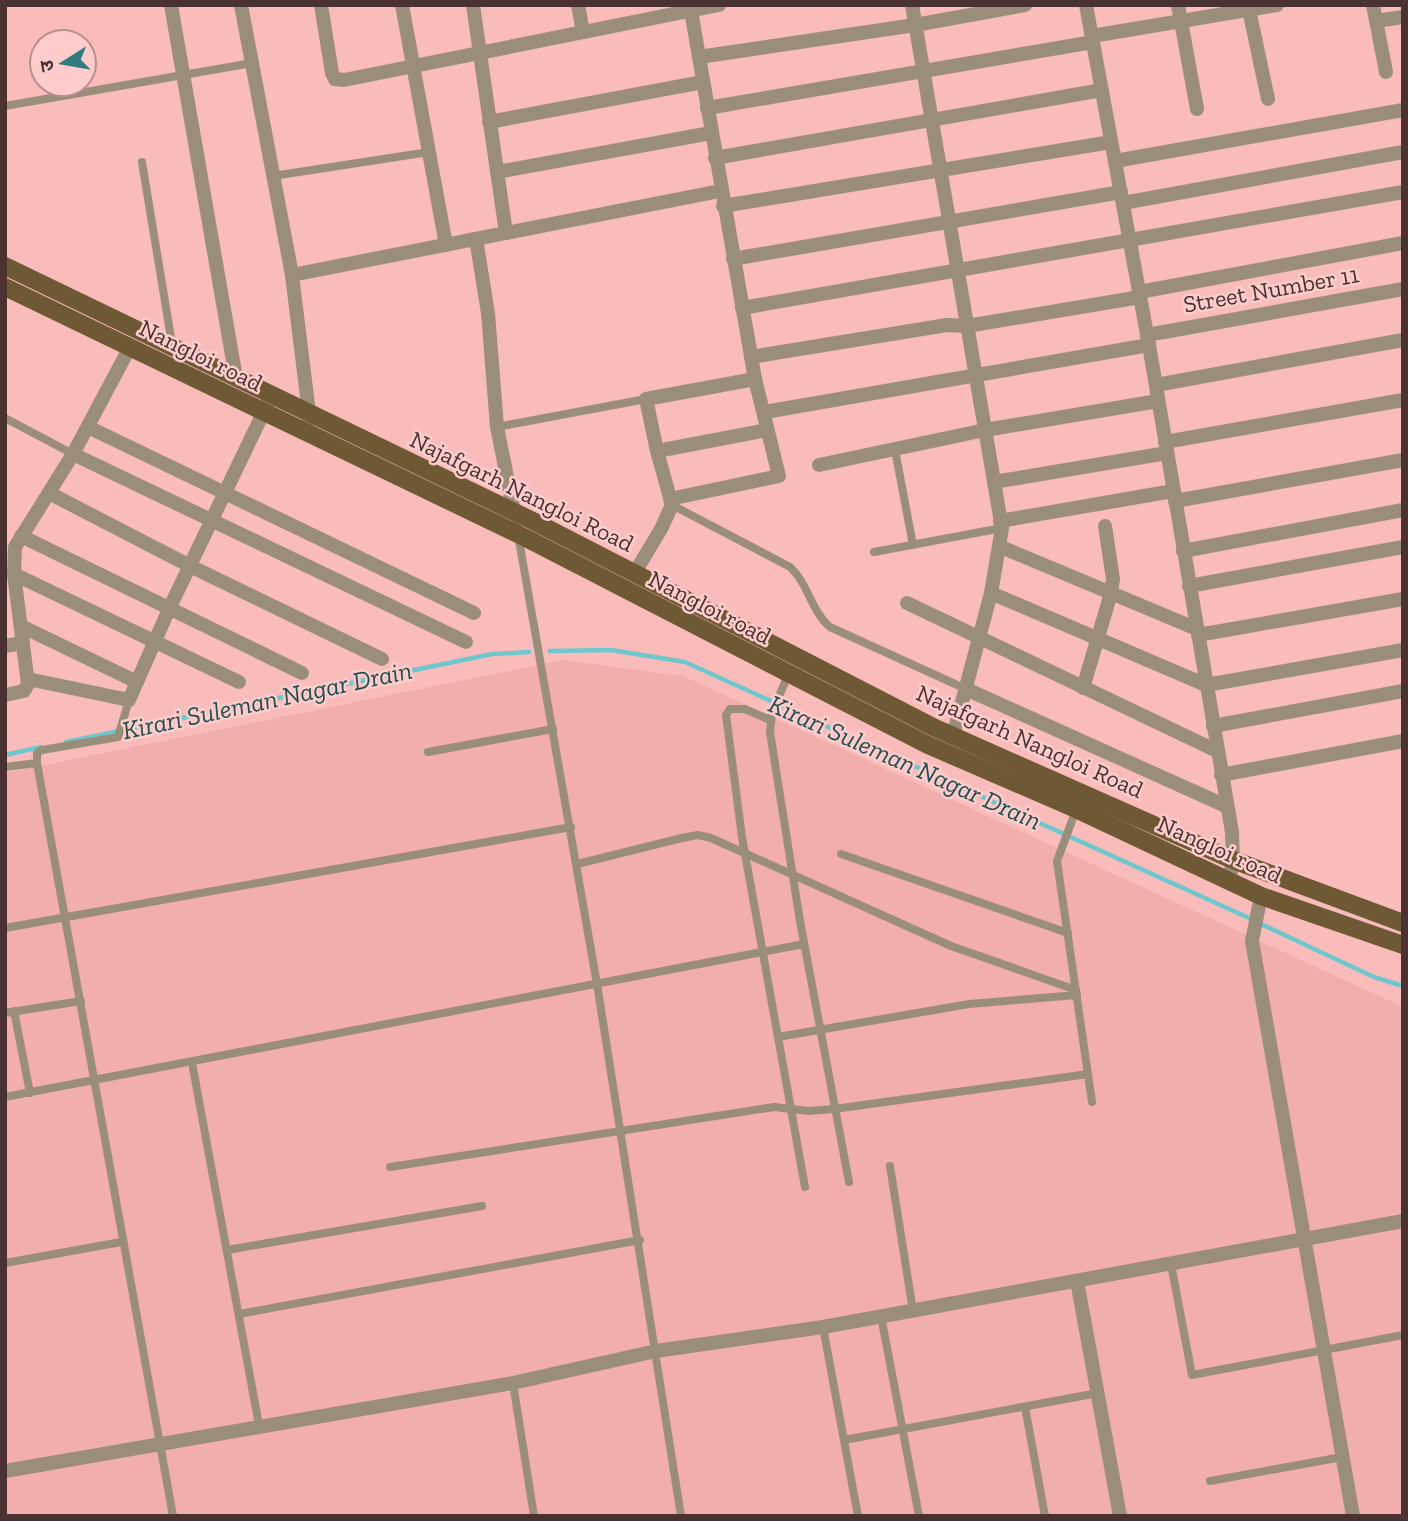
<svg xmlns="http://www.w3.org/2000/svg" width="1408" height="1521" font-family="'Zilla Slab','Noto Sans Devanagari',serif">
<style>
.built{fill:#f2aead}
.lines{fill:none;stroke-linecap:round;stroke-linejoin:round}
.stream{stroke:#6ec7cc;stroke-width:4.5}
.service{stroke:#9a8e7b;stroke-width:8}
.minor{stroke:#9a8e7b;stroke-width:14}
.primary{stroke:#6f5935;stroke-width:18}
.labels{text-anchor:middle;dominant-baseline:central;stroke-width:5;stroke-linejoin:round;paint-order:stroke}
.street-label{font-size:24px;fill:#4a3232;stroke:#fecdcb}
.water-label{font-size:26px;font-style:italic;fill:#244d4f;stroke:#fecdcb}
</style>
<rect width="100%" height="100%" fill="#f9bcbb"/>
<!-- built -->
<path class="built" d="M563,660L683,676L1403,1007V1516H5V773Z"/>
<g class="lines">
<!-- stream -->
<g class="stream">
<path d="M550,651L611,650L685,662L1249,918"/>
<path d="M66,742L492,654L529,652"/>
<path d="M5,755L41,747"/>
<path d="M1261,924L1374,977L1403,986"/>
</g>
<!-- service -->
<g class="service">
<path d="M5,106L252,63"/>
<path d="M142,162L172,344"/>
<path d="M273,176L429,152"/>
<path d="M5,418L73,454"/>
<path d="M497,427L646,399"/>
<path d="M895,450L913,545"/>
<path d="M672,505L790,567C808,583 811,611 830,627L966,689"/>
<path d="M514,512L597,984L681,1516"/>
<path d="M874,552L1002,528"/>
<path d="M788,675L772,713L770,732L800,921L849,1182"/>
<path d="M770,720L745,709H730L726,715L742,837L805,1187"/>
<path d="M428,752L553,729"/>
<path d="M37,763V753L42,750L118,737L129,700"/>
<path d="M5,767L37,763L173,1516"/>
<path d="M1076,810L1057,861L1092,1102"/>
<path d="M841,854L1068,933"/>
<path d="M577,864L682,838L698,835L711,838L951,946L1076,990"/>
<path d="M5,928L571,827"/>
<path d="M14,1011L30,1093"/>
<path d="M5,1013L81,1001"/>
<path d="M778,1037L969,1004L1077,995"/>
<path d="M192,1063L259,1425"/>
<path d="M5,1097L804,944"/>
<path d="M890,1166L913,1311"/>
<path d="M390,1167L774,1107L809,1111L834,1109L1088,1074"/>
<path d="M227,1250L482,1206"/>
<path d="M5,1263L121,1242"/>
<path d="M1171,1264L1192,1375L1403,1335"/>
<path d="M239,1314L640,1240"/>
<path d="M881,1316L919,1516"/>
<path d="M823,1327L858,1516"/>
<path d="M513,1383L534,1516"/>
<path d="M1025,1407L1045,1516"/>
<path d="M844,1440L1098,1393"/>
<path d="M1210,1481L1342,1457"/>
</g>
<!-- minor -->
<g class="minor">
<path d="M171,5L236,378"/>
<path d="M241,5L292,275L310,421"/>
<path d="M321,5L332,73L335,79L344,80L719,5"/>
<path d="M402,5L446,245"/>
<path d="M473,5L506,233"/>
<path d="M578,5L583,32"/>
<path d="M912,5L1002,528L991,593L953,736"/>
<path d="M1086,5L1149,345L1232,832L1233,860L1229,881"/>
<path d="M1178,5L1197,109"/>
<path d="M1248,5L1268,99"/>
<path d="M1373,5L1386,72"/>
<path d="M1376,21L1403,17"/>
<path d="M1092,36L1277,5"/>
<path d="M699,57L915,25L1025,5"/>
<path d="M707,108L1093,42"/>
<path d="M489,122L703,82"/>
<path d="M715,158L1102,90"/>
<path d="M1115,161L1403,110"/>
<path d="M497,172L711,133"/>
<path d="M1123,203L1403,152"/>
<path d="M723,206L1111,142"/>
<path d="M476,239L488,313L497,427L514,512"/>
<path d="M733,259L1121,192"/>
<path d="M292,275L720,191"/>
<path d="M1139,292L1403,243"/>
<path d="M742,308L1403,192"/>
<path d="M1147,335L1403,289"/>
<path d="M751,357L947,325L967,326L1140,297"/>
<path d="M1156,385L1403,340"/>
<path d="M765,412L1149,345"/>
<path d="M88,427L474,613"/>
<path d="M1165,442L1403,400"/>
<path d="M657,451L646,399L755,379"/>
<path d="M73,454L466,642"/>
<path d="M819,465L985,430L1158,401"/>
<path d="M994,482L1167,453"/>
<path d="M49,493L190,566L382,659"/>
<path d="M670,499L779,476L755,379L690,5"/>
<path d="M1175,501L1403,460"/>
<path d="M1000,521L1173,491"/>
<path d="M21,536L302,673"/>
<path d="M1001,547L1197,629"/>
<path d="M1183,551L1403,510"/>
<path d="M14,574L239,682"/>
<path d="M634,574L661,529L672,505L657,451L767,430"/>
<path d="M1189,586L1403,547"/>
<path d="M991,593L1206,685L1403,650"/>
<path d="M907,603L1217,751"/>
<path d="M21,626L137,682"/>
<path d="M1198,635L1403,599"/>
<path d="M5,646L23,643"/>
<path d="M28,679L129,700L169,609L268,403"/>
<path d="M1083,688L1111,593L1113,579L1105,526"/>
<path d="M966,689L1226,806"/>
<path d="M5,695L24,691L28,684L14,574L15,547L73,454L130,347"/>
<path d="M1213,726L1403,691"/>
<path d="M1221,775L1403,741"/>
<path d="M1261,896L1252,941L1353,1516"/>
<path d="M1077,1281L1120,1516"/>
<path d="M5,1471L513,1383L656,1351L823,1327L1403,1221"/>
</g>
<!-- primary -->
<g class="primary">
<path d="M5,266L535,522L935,728L1233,860L1403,923"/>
<path d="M5,287L526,538L928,745L1076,809L1261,896L1403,945"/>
</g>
</g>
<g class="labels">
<!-- street labels -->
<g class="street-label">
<text transform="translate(1271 289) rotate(-10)">Street Number 11</text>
<text transform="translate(201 355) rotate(26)">Nangloi road</text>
<text transform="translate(522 491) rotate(26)">Najafgarh Nangloi Road</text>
<text transform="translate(710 607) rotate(27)">Nangloi road</text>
<text transform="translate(1030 741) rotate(24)">Najafgarh Nangloi Road</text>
<text transform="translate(1220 849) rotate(24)">Nangloi road</text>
</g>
<!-- water labels -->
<g class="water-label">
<text transform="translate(267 700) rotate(-12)">Kirari Suleman Nagar Drain</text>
<text transform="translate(905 762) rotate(24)">Kirari Suleman Nagar Drain</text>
</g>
</g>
<!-- border -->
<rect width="1408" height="1521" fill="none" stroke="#4a3232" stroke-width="14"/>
<!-- north arrow -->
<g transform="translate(63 63) rotate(259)"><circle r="33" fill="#fecdcb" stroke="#b68f8e" stroke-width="2"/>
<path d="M0-5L12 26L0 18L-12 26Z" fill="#317a7e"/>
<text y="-10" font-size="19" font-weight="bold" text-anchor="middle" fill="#4a3232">उ</text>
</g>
</svg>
